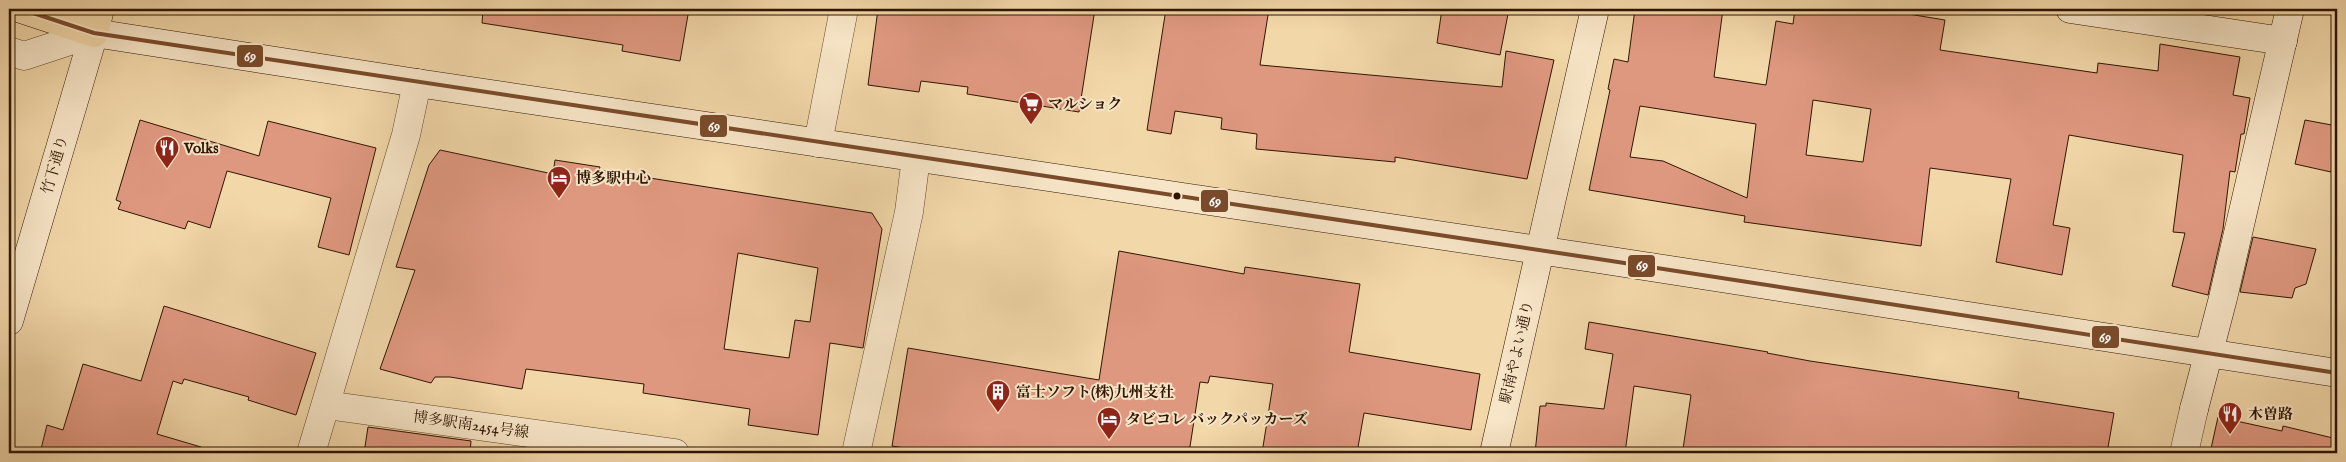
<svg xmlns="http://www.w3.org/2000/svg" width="2346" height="462" font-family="'IM FELL English','Noto Serif JP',serif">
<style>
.building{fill:#df9880;stroke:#2f1500;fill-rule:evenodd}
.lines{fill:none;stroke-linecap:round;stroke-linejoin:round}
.street-casing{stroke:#60462a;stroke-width:29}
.secondary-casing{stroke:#2f1500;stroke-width:29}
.highway-casing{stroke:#2f1500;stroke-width:29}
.street{stroke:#f7e5c7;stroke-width:28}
.secondary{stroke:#f7e5c7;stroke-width:28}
.highway{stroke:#f2d7a9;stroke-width:28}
.bus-1-casing{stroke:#f7e5c7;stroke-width:8}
.bus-1{stroke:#7a4b2a;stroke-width:4}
.bus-dot{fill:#2f1500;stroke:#f7e5c7;stroke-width:2}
.labels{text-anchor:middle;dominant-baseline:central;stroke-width:4;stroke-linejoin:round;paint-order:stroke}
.poi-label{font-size:15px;font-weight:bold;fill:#2f1500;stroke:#f7e5c7;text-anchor:start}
.street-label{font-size:15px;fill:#2f1500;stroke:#f7e5c7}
.line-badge{stroke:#f7e5c7;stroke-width:2}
.badge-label{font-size:14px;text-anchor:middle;font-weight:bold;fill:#fff}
</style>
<rect width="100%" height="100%" fill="#f2d7a9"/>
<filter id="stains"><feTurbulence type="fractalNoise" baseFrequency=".004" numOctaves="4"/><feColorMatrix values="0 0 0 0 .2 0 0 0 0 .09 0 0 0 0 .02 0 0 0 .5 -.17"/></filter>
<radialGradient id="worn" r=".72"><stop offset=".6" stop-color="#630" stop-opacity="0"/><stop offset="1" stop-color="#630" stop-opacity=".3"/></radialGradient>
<!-- building -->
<g class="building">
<path d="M483,9H689L680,61L622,51L623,45L482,23Z"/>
<path d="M878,9H1095L1079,112L967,94L968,87L921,81L919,92L868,85Z"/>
<path d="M1166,9L1188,13L1189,9H1269L1260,65L1502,87L1506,51L1554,60L1527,179L1395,157V162L1256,149L1257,134L1221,129L1222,118L1175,111L1171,134L1147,130Z"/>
<path d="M1442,9H1509L1500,55L1437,43Z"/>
<path d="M1635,9H1723L1714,77L1766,85L1776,21L1793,24L1795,9H1878L1945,20L1940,50L2097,73L2098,63L2158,71L2160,44L2240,57L2233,95L2250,98L2244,134H2241L2235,172L2230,171L2223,229L2208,295L2172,286L2185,233L2173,232L2183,155L2069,135L2053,225L2070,228L2062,275L1996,262L2011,179L1930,168L1921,246L1744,222L1745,216L1589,190L1610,90L1608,89L1614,59L1628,62ZM1813,100L1871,109L1863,162L1806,155ZM1640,106L1756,124L1747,198L1663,161L1630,157Z"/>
<path d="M140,120L259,156L268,121L376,148L349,255L318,247L331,198L227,171L210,228L188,221L185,229L118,209L121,202L116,200Z"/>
<path d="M2305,120L2337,126V143L2331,172L2295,164Z"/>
<path d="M440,150L553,174L555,160L600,167L599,170L872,213L882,229L863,348L830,343L818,435L748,425L750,409L643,393L644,384L526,369L522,389L450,377H435L431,383L380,369L415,270L396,267L429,165ZM738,253L818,268L810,322L795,320L789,358L724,349Z"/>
<path d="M2253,237L2316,249L2306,284L2295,288L2292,298L2240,292Z"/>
<path d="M1119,251L1244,274L1245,267L1360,284L1349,352L1480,374L1471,430L1364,413L1357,453H1262L1273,384L1210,376L1208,383L1200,382L1189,453H937L892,446L908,348L1099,380Z"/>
<path d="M164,306L316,353L296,415L248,400L249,397L184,379L182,384L173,381L157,434L201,447L200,453H40L47,425L63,430L83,364L141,381Z"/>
<path d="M1589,322L1768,352L1767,353L1810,361L2019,392L2018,398L2114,413L2107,453H1709L1683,449L1691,395L1634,386L1625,453H1535L1540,406H1546V403L1604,409L1613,354L1585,349Z"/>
<path d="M2218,417L2282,431L2283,426L2337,439V453H2210Z"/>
<path d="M368,427L471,441L470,453H364Z"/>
</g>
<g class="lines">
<defs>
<g id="street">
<path d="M9,51L24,56L94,33L78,9"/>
<path d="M818,143L844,9"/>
<path d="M326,405L675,453"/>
<path d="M311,453L406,135L417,83"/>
<path d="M856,453L909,212L916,158"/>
<path d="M2184,453L2194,409"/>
</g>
<g id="secondary">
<path d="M2070,9L2283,41"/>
<path d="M9,321L94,33L417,83L1592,258L2337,373"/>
<path d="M2194,409L2223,298L2290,9"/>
<path d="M1494,453L1595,9"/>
</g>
<path id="highway" d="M21,9L94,33L100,9"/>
</defs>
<!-- street casing -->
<use href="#street" class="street-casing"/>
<!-- secondary casing -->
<use href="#secondary" class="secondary-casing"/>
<!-- highway casing -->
<use href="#highway" class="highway-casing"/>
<!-- street -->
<use href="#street" class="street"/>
<!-- secondary -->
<use href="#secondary" class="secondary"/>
<!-- highway -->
<use href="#highway" class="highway"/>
<defs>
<path id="bus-1" d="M21,9L94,33L1592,258L2337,373"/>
</defs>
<!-- bus-1 casing -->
<use href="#bus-1" class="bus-1-casing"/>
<!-- bus-1 -->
<use href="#bus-1" class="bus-1"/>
</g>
<!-- icons -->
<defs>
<symbol id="supermarket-pin" viewBox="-11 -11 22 30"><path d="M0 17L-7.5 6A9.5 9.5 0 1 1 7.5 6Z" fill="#8f2418" stroke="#f7e5c7"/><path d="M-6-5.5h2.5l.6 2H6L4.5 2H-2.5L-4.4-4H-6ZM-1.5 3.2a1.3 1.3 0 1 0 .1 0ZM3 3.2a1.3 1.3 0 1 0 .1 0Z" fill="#fff"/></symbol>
<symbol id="restaurant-pin" viewBox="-11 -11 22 30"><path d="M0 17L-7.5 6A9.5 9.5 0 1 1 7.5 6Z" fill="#8f2418" stroke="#f7e5c7"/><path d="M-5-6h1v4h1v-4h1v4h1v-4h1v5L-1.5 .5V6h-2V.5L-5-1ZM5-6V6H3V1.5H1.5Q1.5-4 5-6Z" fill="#fff"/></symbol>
<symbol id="hotel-pin" viewBox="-11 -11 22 30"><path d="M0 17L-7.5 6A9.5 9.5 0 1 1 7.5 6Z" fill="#8f2418" stroke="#f7e5c7"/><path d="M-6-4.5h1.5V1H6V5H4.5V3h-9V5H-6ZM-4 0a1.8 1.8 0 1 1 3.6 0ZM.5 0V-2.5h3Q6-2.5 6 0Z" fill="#fff"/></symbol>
<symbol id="building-pin" viewBox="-11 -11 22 30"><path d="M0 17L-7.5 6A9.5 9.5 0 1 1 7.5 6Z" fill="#8f2418" stroke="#f7e5c7"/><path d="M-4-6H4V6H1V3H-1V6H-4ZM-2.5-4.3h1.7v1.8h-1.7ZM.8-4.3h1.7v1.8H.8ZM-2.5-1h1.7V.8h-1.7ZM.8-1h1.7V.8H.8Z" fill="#fff"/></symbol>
</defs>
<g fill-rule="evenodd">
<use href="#supermarket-pin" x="1017" y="90" width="28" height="38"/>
<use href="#restaurant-pin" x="153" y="134" width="28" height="38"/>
<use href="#hotel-pin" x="545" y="164" width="28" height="38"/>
<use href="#building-pin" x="984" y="378" width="28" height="38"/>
<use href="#restaurant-pin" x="2216" y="400" width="28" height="38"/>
<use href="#hotel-pin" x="1095" y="405" width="28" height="38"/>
</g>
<!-- markers -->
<circle class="bus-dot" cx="1177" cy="196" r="4.5"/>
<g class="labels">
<!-- poi labels -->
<g class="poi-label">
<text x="1048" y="104">マルショク</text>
<text x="184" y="148">Volks</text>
<text x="576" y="178">博多駅中心</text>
<text x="1016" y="392">富士ソフト(株)九州支社</text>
<text x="2248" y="414">木曽路</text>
<text x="1126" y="419">タビコレ バックパッカーズ</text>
</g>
<!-- street labels -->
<g class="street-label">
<text transform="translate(55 165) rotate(-74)">竹下通り</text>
<text transform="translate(1517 352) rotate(-77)">駅南やよい通り</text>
<text transform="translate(471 425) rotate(8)">博多駅南2454号線</text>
</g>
</g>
<g class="line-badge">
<rect x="236" y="44" width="28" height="24" rx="5" fill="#7a4b2a"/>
<rect x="699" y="114" width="29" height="24" rx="5" fill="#7a4b2a"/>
<rect x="1200" y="189" width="29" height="24" rx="5" fill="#7a4b2a"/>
<rect x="1627" y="254" width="29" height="24" rx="5" fill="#7a4b2a"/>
<rect x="2091" y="325" width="29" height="24" rx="5" fill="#7a4b2a"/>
</g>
<g class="badge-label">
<text x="250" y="61">69</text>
<text x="714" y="131">69</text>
<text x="1215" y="206">69</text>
<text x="1642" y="270">69</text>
<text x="2105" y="342">69</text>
</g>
<!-- margin -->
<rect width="2346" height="462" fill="none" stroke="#f2d7a9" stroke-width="30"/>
<rect x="10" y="10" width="2326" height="442" fill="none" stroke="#2f1500" stroke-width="2.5"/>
<rect x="15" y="15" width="2316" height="432" fill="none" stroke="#2f1500"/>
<rect width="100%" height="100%" filter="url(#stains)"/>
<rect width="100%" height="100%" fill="url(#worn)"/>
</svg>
